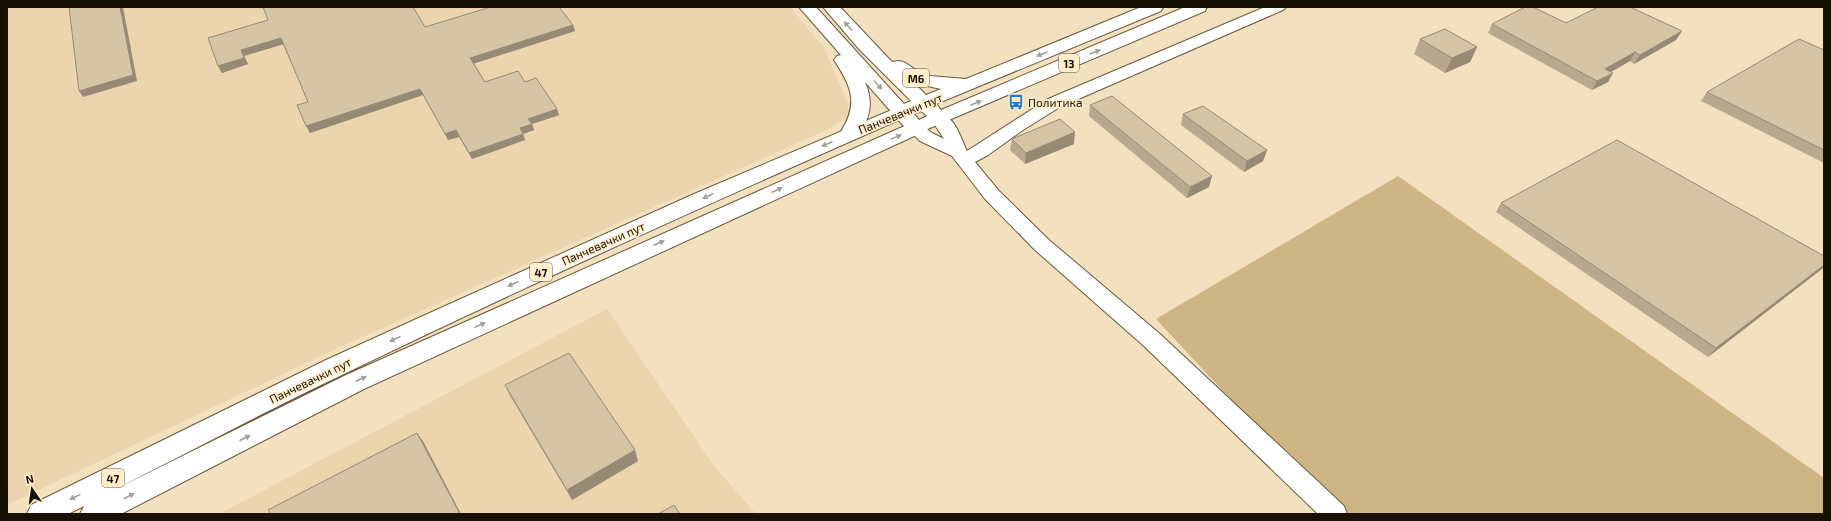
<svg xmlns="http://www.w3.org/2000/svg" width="1831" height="521" font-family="'Exo 2',sans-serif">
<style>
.built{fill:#ead5ae}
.green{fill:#ceb585}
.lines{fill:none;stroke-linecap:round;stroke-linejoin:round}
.street-casing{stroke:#695a3d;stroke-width:2}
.primary-casing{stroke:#695a3d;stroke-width:2}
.highway-casing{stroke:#695a3d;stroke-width:2}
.street{fill:#fff;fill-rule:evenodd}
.primary{fill:#fff;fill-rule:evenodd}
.highway{fill:#fff;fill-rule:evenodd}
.wall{fill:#b8a98e}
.shaded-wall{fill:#968a74}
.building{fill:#d6c5a5;stroke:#968a74}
.oneway{fill:#a2a09b}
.labels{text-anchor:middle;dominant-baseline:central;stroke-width:3.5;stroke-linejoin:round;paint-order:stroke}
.shield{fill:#ffedcc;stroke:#5d5341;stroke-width:1}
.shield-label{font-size:11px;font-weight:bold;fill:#171106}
.poi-label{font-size:12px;fill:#171106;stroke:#ffedcc;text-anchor:start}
.street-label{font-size:12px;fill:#171106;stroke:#ffedcc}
</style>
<rect width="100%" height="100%" fill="#f2e0bf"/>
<!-- built -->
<g class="built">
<path d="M7,7H790L823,46L848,103L849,116L831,128L338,348L7,505Z"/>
<path d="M607,309L714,466L756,514H219Z"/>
</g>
<!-- green -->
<path class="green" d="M1398,176L1824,478V514H1337L1156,319Z"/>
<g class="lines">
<defs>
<path id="street" d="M1265,7H1286L1283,10L1060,107L1023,130L988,155L975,162L999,191L1049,240L1160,334L1344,506L1347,514H1318L1144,346L1035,250L985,199L952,156L920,141L907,128L910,124C921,121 924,127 932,133C936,135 940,137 944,139L931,119L934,115C954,110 960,137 967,151L1048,99Z"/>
<path id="primary" d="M901,106L908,108L910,112L908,116C719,199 532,283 346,373C268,410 191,451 114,490L346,375L909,124L916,122L923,124L926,128L923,132L364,389L121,514H80L84,506L68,514H27L31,505L326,360L434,311L694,194Z"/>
<path id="highway" d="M799,7H816L904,104L911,101L859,49L823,7H840L892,62L898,61L904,62L919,72L930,76L966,79L1141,7H1163L1161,11L936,104L941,110L1185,7H1207L1205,11L916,134L909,132L865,82C874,103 870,119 857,137L850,139L843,137L840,133C859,104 852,87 834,60L837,56L841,55ZM914,83L941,89L926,95ZM921,111L927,116L919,120L914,114Z"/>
</defs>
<!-- street casing -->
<use href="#street" class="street-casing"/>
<!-- primary casing -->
<use href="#primary" class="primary-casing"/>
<!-- highway casing -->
<use href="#highway" class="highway-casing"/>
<!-- street -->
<use href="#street" class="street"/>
<!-- primary -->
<use href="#primary" class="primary"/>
<!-- highway -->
<use href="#highway" class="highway"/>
</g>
<!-- wall -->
<g class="wall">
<path d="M268,20L425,27L573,25L575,31L474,63L485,82H525L557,109L559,115L532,124L534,130L523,134L525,140L472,159L459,137L448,140L423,95L310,133L308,102L283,44L244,56L248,64L222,73L218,66Z"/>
<path d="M1566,23L1676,40L1634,64L1630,61L1611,72L1608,82L1592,90L1488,33L1492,24Z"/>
<path d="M1420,39L1477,47L1470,62L1445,73L1414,54Z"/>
<path d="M1824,50V163L1701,101L1707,92Z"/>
<path d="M1090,105L1209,187L1187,198L1089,116Z"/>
<path d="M1183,114L1267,150L1263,161L1244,172L1181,125Z"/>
<path d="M1012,139L1074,144L1025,164L1010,150Z"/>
<path d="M1501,203L1824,256V267L1708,357L1496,212Z"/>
<path d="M505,385L638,461L572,500L510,396Z"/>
</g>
<!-- shaded-wall -->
<g class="shaded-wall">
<path d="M120,7H123L137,81L83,97L79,91Z"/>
<path d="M573,25L575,31L473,64L470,58Z"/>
<path d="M1682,31L1676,40L1634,64L1640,55Z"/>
<path d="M281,38L284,44L244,56L248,64L222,73L218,66L241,50Z"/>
<path d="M1477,47L1470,62L1445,73L1452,58Z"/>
<path d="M1635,52L1630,61L1600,78L1605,69Z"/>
<path d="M1613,73L1608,82L1592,90L1597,81Z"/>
<path d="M420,89L423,95L310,133L306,126Z"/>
<path d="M557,109L559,115L532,124L534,130L523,134L525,140L472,159L469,153L520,128L528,119Z"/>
<path d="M456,130L459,137L448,140L445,134Z"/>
<path d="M1075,132L1074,144L1025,164L1026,153Z"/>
<path d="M1267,150L1263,161L1244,172L1247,161Z"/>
<path d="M1212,176L1209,187L1187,198L1190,187Z"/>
<path d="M1824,265V267L1822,269L1708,357L1716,348Z"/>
<path d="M417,433L424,443L461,514H460Z"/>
<path d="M635,450L638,461L572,500L567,490Z"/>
</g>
<!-- building -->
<g class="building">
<path d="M69,7H120L133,75L79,91Z"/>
<path d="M263,7H413L425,27L491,7H559L573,25L470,58L485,82L518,71L525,82L536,78L557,109L528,119L532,124L520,128L523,134L469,153L456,130L445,134L420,89L306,126L297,105L308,102L281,38L241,50L244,58L218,66L208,38L268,20Z"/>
<path d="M1525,7H1533L1566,23L1598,7H1630L1682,31L1640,55L1635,52L1605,69L1613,73L1597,81L1492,24Z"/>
<path d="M1445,29L1477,47L1452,58L1420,39Z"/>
<path d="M1799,39L1824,50V150L1707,92Z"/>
<path d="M1112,96L1212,176L1190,187L1090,105Z"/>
<path d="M1203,106L1267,150L1247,161L1183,114Z"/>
<path d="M1060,119L1075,132L1026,153L1012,139Z"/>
<path d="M1617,140L1824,256V265L1716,348L1501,203Z"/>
<path d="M569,353L635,450L567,490L505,385Z"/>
<path d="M417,433L460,514H270L268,510Z"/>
<path d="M674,505L680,514H658Z"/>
</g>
<!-- one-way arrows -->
<defs><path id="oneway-solid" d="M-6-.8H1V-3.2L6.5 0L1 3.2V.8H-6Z"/></defs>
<g class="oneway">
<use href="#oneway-solid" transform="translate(848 26) rotate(-131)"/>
<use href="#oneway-solid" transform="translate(1095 52) rotate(-23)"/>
<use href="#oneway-solid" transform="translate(1042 54) rotate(157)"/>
<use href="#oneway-solid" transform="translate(878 85) rotate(48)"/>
<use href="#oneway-solid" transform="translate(976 103) rotate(-23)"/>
<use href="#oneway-solid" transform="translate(896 137) rotate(-22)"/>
<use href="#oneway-solid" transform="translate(827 144) rotate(156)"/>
<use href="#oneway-solid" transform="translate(777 190) rotate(-24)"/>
<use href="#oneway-solid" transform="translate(708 196) rotate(156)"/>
<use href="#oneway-solid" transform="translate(659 243) rotate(-24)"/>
<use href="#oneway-solid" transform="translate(513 284) rotate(156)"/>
<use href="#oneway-solid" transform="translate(480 325) rotate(-25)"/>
<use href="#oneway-solid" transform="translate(395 339) rotate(155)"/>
<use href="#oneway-solid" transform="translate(361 379) rotate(-25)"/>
<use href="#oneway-solid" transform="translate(245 438) rotate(-27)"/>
<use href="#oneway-solid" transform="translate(129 496) rotate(-27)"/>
<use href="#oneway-solid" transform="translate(75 497) rotate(154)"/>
</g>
<!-- icons -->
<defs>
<symbol id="bus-bare" viewBox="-9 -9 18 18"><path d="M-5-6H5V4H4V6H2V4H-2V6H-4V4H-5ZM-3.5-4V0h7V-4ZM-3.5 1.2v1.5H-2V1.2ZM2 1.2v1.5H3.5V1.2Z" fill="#237bc9" stroke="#ffedcc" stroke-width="2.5" paint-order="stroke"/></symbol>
</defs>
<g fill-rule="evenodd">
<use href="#bus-bare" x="1005" y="91" width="22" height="22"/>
</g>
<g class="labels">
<!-- shield labels -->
<g class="shield">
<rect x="1059" y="54" width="20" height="18" rx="3"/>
<rect x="903" y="69" width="26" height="18" rx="3"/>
<rect x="530" y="263" width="22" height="18" rx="3"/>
<rect x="102" y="469" width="22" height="18" rx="3"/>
</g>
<g class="shield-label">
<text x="1069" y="63">13</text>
<text x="916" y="78">M6</text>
<text x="541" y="272">47</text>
<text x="113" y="478">47</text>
</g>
<!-- poi labels -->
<g class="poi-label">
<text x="1028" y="102">Политика</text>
</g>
<!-- street labels -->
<g class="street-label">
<text transform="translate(900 113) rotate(-22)">Панчевачки пут</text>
<text transform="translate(603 243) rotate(-24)">Панчевачки пут</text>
<text transform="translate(310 380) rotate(-26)">Панчевачки пут</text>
</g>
</g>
<!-- border -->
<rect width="1831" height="521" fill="none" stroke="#171106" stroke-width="16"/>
<!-- north arrow -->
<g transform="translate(32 489) rotate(347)" stroke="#ffedcc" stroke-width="3" paint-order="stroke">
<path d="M0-3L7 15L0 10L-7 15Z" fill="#171106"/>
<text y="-6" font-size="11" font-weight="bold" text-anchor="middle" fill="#171106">N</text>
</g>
</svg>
